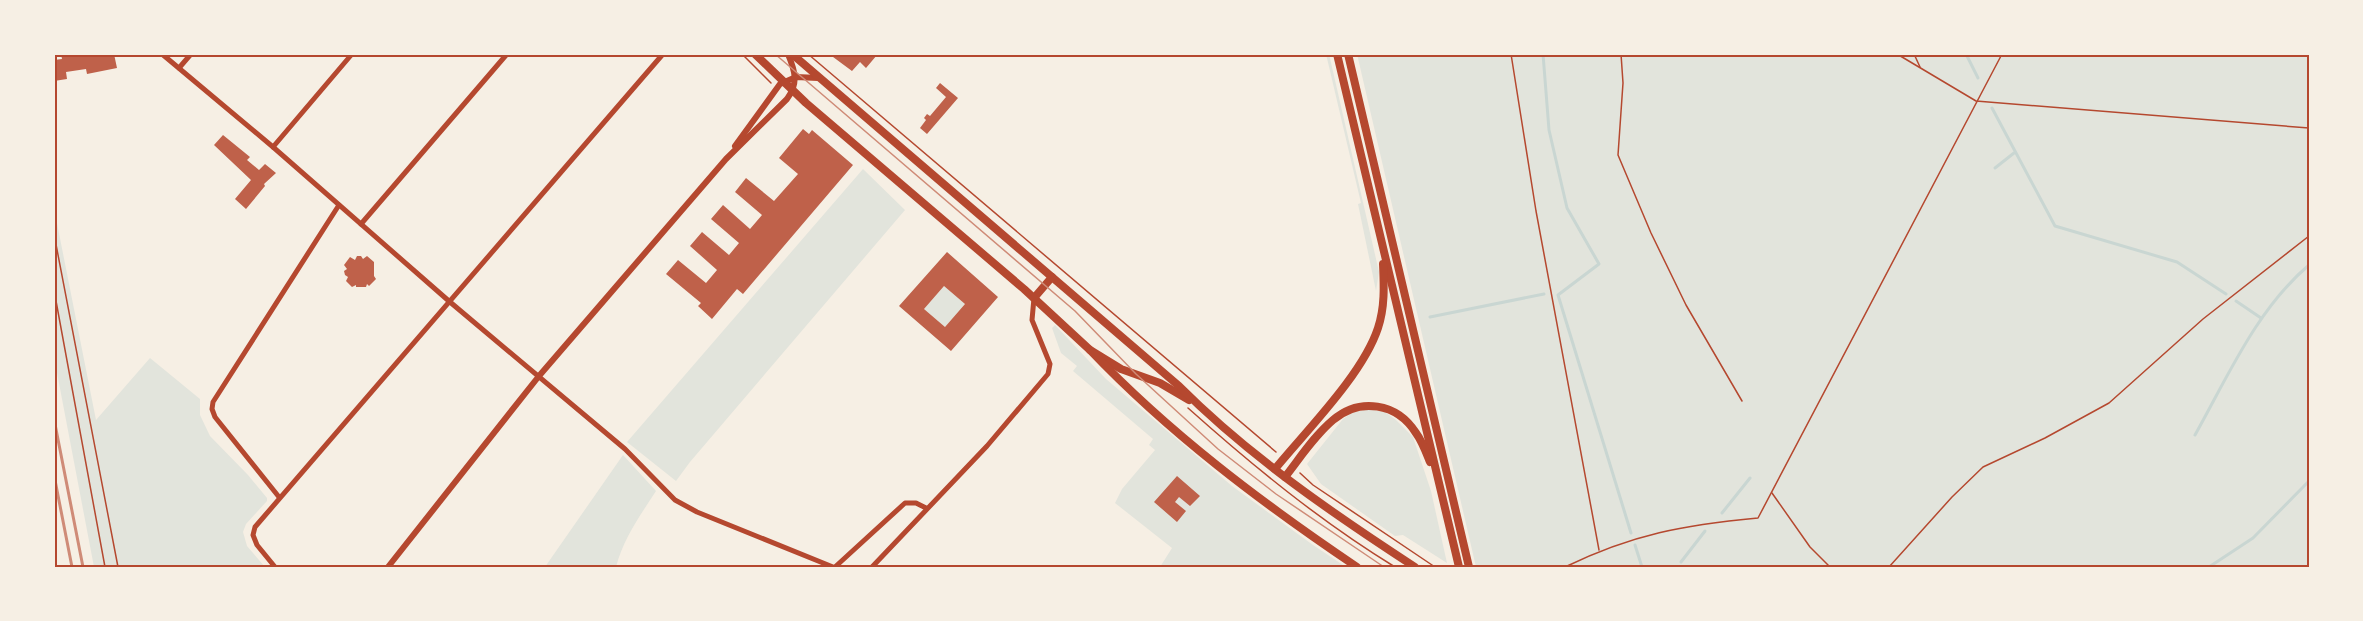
<svg xmlns="http://www.w3.org/2000/svg" width="2363" height="621" font-family="'Source Sans 3',sans-serif">
<style>
.green{fill:#e2e4dc}
.lines{fill:none;stroke-linecap:round;stroke-linejoin:round}
.stream{stroke:#c9d6d2;stroke-width:3}
.building{fill:#bf614a;fill-rule:evenodd}
.path{stroke:#b5482f;stroke-width:1.5}
.minor{stroke:#b5482f;stroke-width:5}
.tertiary{stroke:#b5482f;stroke-width:6}
.secondary{stroke:#b5482f;stroke-width:8}
.trunk{stroke:#b5482f;stroke-width:8}
.tram{stroke:#cf8b77;stroke-width:1.5}
.rail{stroke:#cf8b77;stroke-width:3}
.neatline{fill:none;stroke:#b5482f;stroke-width:2}
</style>
<rect width="100%" height="100%" fill="#f6efe4"/>
<!-- green -->
<g class="green">
<path d="M1326,54H1329L1379,272L1376,291L1358,204L1361,203Z"/>
<path d="M1357,54H2309V567H1476Z"/>
<path d="M863,169L905,210L690,462L676,481L627,442Z"/>
<path d="M54,208L96,420L150,358L200,399V415L210,436L248,475L267,498V501L246,524L243,532L247,546L265,567H94L54,357Z"/>
<path d="M944,286L965,304L945,327L924,309Z"/>
<path d="M1055,325L1106,379L1232,486L1313,545L1346,567H1160L1172,548L1115,503L1122,489L1155,450L1149,445L1153,439L1073,371L1077,366L1061,353L1052,328Z"/>
<path d="M1368,409L1385,412L1396,420L1413,437L1431,491L1447,563L1403,535L1395,536L1321,484L1307,464L1343,419L1352,413Z"/>
<path d="M623,455L656,491C640,516 624,537 616,567H545Z"/>
</g>
<g class="lines">
<!-- stream -->
<g class="stream">
<path d="M1543,54L1549,130L1567,208L1599,264L1558,295L1631,533"/>
<path d="M1966,54L1978,78"/>
<path d="M1992,108L2055,226L2177,262L2226,294"/>
<path d="M1995,168L2014,153"/>
<path d="M2236,301L2261,318"/>
<path d="M1430,317L1544,294"/>
<path d="M2195,435C2228,376 2257,309 2309,265"/>
<path d="M1722,513L1750,478"/>
<path d="M1635,545L1642,567"/>
<path d="M1681,562L1705,531"/>
<path d="M2209,567L2253,538L2309,481"/>
</g>
</g>
<!-- building -->
<g class="building">
<path d="M61,54H114L117,68L87,74L86,69L66,72L67,79L54,81V60L62,59Z"/>
<path d="M829,54H876L877,55L866,68L860,62L852,71Z"/>
<path d="M940,83L958,98L927,134L920,128L926,120L924,118L927,114L930,116L946,97L936,88Z"/>
<path d="M803,129L809,134L812,130L853,165L743,294L737,289L712,319L698,306L701,303L666,274L678,260L706,283L717,270L690,246L702,232L729,255L739,243L711,219L723,205L750,229L762,215L735,192L746,178L774,201L798,174L779,158Z"/>
<path d="M223,135L250,157L247,160L259,170L265,164L276,173L264,184L265,186L246,209L235,199L251,180L214,145Z"/>
<path d="M947,252L998,297L951,351L899,306ZM944,286L965,304L945,327L924,309Z"/>
<path d="M357,256H361L363,259L367,256L374,262V276L376,279L369,286L367,284L366,287H356V285L352,287L346,281L348,277L345,275L344,271L347,269L344,265L350,257L355,260Z"/>
<path d="M1177,476L1200,496L1190,506L1179,497L1175,502L1186,511L1177,522L1154,502Z"/>
</g>
<g class="lines">
<!-- path -->
<g class="path">
<path d="M742,54L771,83"/>
<path d="M808,54L1276,452"/>
<path d="M1511,54L1536,211L1599,550"/>
<path d="M1621,54L1623,83L1618,155L1651,233L1686,305L1742,401"/>
<path d="M1897,54L1976,101L2309,128"/>
<path d="M1914,54L1920,67"/>
<path d="M54,234L118,567"/>
<path d="M54,290L105,567"/>
<path d="M1188,408C1253,466 1320,521 1395,567"/>
<path d="M1300,473L1313,485L1435,567"/>
<path d="M1772,493L1810,547L1830,567"/>
<path d="M1565,567C1633,534 1684,525 1758,518L2002,54"/>
<path d="M1889,567L1952,497L1983,467L2045,438L2109,403L2203,319L2309,236"/>
</g>
<!-- minor -->
<g class="minor">
<path d="M162,54L273,147L450,302L625,449L675,500L697,512L833,567"/>
<path d="M179,68L191,54"/>
<path d="M273,147L352,54"/>
<path d="M361,224L507,54"/>
<path d="M279,497L215,417L212,409L213,402L339,205"/>
<path d="M275,567L257,545L253,535L255,527L663,54"/>
<path d="M835,567L905,503H916L926,508"/>
<path d="M872,567L987,446L1048,374L1050,364L1032,320L1034,298"/>
</g>
<!-- tertiary -->
<g class="tertiary">
<path d="M735,146L780,84L796,77L818,78"/>
<path d="M388,567L539,376L726,159L787,99C799,83 795,71 788,54"/>
</g>
<!-- secondary -->
<g class="secondary">
<path d="M755,54L806,103L1024,289L1090,350L1121,369L1160,383L1189,400"/>
<path d="M792,54L1179,386C1249,456 1332,513 1415,567"/>
<path d="M1034,298L1052,277"/>
</g>
<!-- trunk -->
<g class="trunk">
<path d="M1337,54L1459,567"/>
<path d="M1348,54L1469,567"/>
<path d="M1090,350C1169,433 1262,503 1357,567"/>
<path d="M1275,469C1307,430 1363,374 1378,328C1385,307 1384,286 1383,264"/>
<path d="M1285,477C1300,458 1314,436 1333,420C1360,397 1397,403 1416,433C1422,441 1426,452 1430,462"/>
</g>
<!-- tram -->
<path class="tram" d="M775,54L1075,311L1136,374L1218,449L1276,494L1384,567"/>
<!-- rail -->
<g class="rail">
<path d="M54,419L83,567"/>
<path d="M54,475L72,567"/>
</g>
</g>
<!-- border -->
<rect width="2363" height="621" fill="none" stroke="#f6efe4" stroke-width="111"/>
<rect x="56" y="56" width="2252" height="510" class="neatline"/>
</svg>
